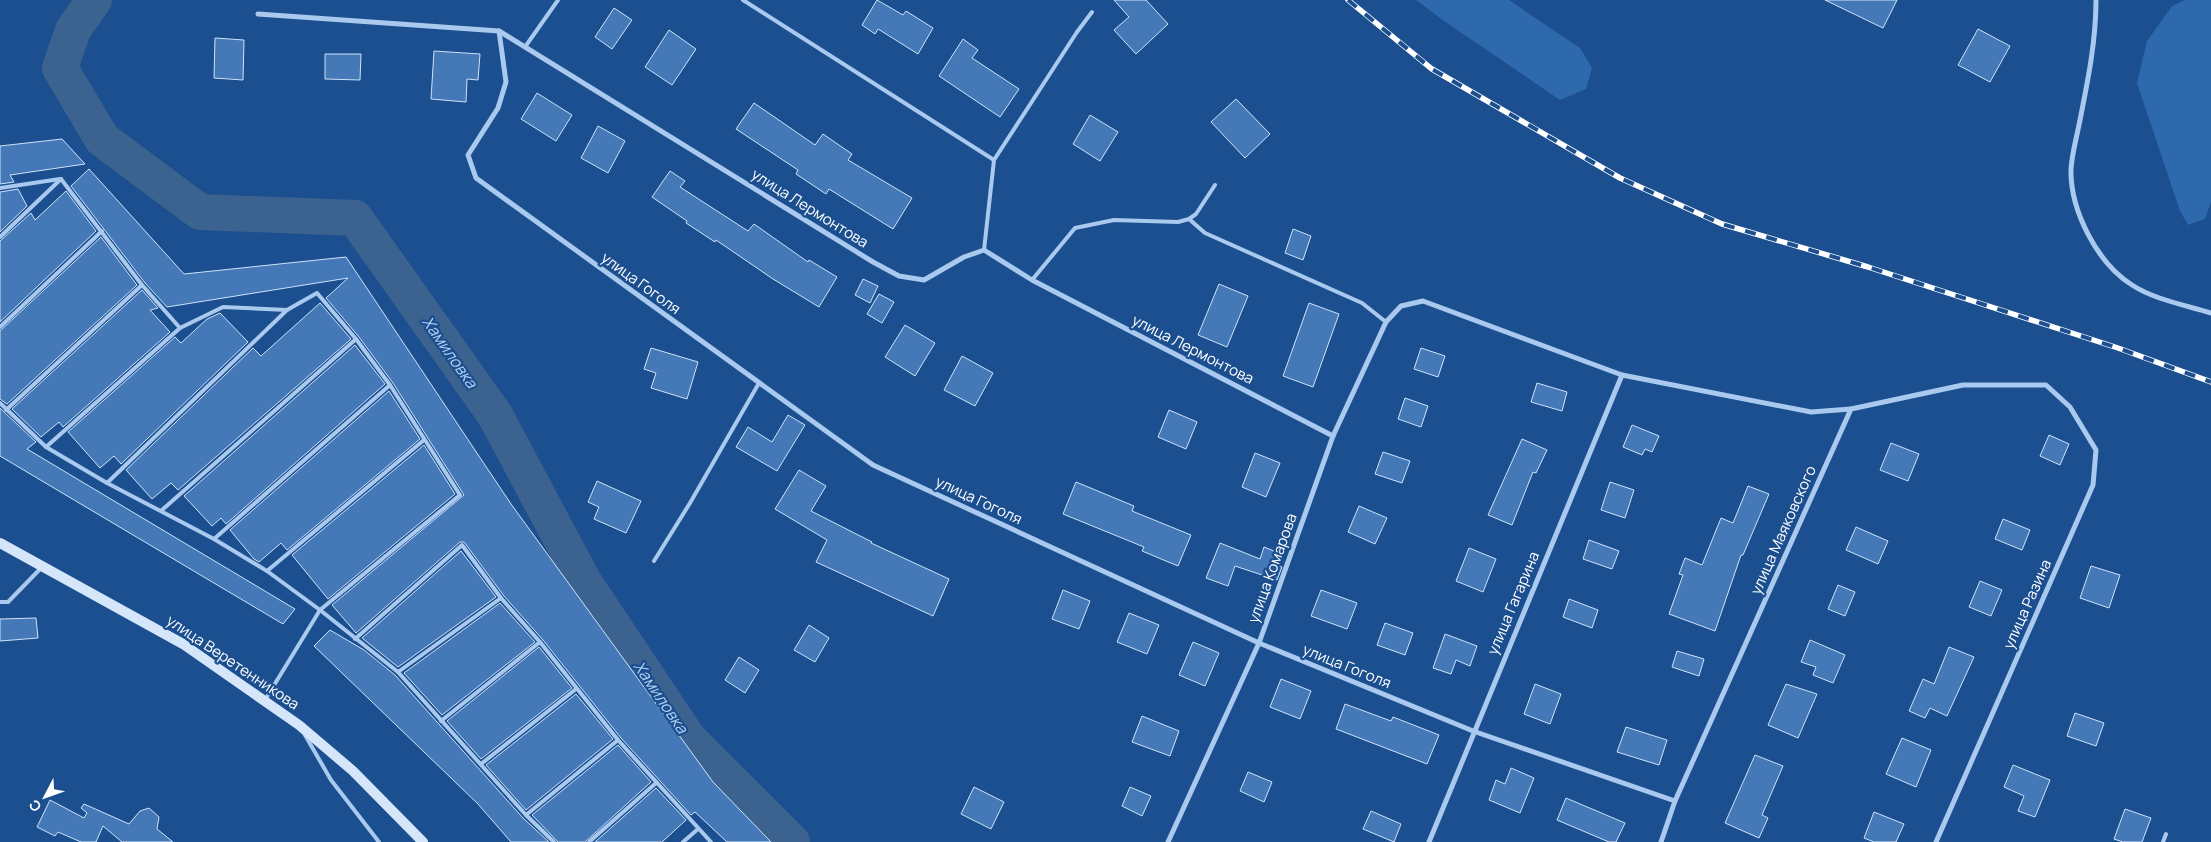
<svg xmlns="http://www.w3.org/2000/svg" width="2211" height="842" font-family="Manrope,sans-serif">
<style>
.green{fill:#2e69ad}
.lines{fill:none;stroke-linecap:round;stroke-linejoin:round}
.river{stroke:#3c6290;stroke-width:36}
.building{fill:#4478b7;stroke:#cfe3fa}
.service{stroke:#a9c9ee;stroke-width:4}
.minor{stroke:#a9c9ee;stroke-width:5}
.secondary{stroke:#d6e6fa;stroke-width:10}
.rail-casing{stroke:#fff;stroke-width:5.5}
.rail{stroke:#1b4f8f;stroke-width:4;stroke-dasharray:11;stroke-linecap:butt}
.labels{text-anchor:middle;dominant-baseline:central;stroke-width:4.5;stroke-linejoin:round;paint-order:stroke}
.street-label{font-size:15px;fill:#fff;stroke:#1b4f8f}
.water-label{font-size:16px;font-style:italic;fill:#b5d3f5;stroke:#1b4f8f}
</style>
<rect width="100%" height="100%" fill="#1b4f8f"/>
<!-- green -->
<g class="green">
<path d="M1416,0H1509L1580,48L1592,68L1586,89L1560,100L1444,21Z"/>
<path d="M2185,0H2211V202L2205,219L2188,225L2180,211L2137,83L2147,41L2172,6Z"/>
</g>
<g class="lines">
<!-- river -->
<path class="river" d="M94,0L73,30L60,68L102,139L200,212L355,218L495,415L584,582L688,738L792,842"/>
</g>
<!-- building -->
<g class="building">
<path d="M877,0L903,15L906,11L933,28L918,54L878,29L875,34L862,25Z"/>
<path d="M1114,0H1146L1168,24L1136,54L1114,30L1129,17Z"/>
<path d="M1825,0H1897L1883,28Z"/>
<path d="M614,8L632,20L612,49L595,37Z"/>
<path d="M1978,29L2010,46L1990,82L1958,65Z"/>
<path d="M669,30L696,49L672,85L645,67Z"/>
<path d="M215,38L244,40L243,80L214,78Z"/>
<path d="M963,39L978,50L972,58L1019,89L1000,117L939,76Z"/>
<path d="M434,51L480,54L478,80L467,79L466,102L431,99Z"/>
<path d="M325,54H361L360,80L325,79Z"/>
<path d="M537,93L572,115L556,141L521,119Z"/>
<path d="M1236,99L1270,134L1245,158L1211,122Z"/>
<path d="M754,103L815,145L823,134L852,154L848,160L912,198L893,229L829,189L826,194L796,174L798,170L736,129Z"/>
<path d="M1090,115L1118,132L1100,161L1073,144Z"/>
<path d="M598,126L625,141L608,173L581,158Z"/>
<path d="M62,139L85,164L10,175L14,182L0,184V146Z"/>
<path d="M89,169L184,274L346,257L511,504L713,782L771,842H727L695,812L691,815L621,738L543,640L504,596L464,542H460L356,633L332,605L464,495L393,383L359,337L326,298L348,278L167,307L145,283L71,186Z"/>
<path d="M670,171L685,181L680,187L748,231L754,224L808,262L809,260L837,277L819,307L773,279L716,240L715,242L686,223L687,221L652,197Z"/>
<path d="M18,189L27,206L0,232V192Z"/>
<path d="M66,191L96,231L0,322V241L31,213L35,220Z"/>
<path d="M1293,229L1311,236L1303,260L1285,253Z"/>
<path d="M101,237L137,285L7,404L0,399V331Z"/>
<path d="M863,279L878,286L870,303L855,295Z"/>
<path d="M1219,284L1248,296L1227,347L1198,335Z"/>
<path d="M142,290L158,308L150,310L170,332L63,427L59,422L41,437L12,409Z"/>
<path d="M879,294L894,302L882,323L867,314Z"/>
<path d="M320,303L351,339L178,490L171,483L152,499L126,470L253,348L261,356Z"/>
<path d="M1309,303L1339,314L1313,387L1283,376Z"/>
<path d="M220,313L248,342L121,464L114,456L100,468L68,432L175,337L181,343L207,319Z"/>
<path d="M905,325L935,343L915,376L885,357Z"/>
<path d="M355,345L385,384L226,524L221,518L212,526L184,496Z"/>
<path d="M651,348L698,362L687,399L651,388L656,373L644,369Z"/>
<path d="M1421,348L1445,356L1438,377L1414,369Z"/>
<path d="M962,356L993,373L975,406L944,390Z"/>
<path d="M1537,383L1567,392L1562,411L1531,402Z"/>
<path d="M389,391L420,439L287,550L281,543L259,562L254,559L230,530Z"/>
<path d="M1405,398L1428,406L1421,427L1398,419Z"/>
<path d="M0,408L36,442L27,449L295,609L283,624L0,456Z"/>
<path d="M1169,410L1197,422L1186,449L1158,437Z"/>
<path d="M788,415L805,425L777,471L736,447L748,427L772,442Z"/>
<path d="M1632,425L1659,436L1652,452L1645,449L1642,455L1623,447Z"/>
<path d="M2049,435L2069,444L2060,465L2040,456Z"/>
<path d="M1522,439L1547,450L1536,473L1533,472L1512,525L1488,515Z"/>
<path d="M1891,443L1919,454L1908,481L1880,470Z"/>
<path d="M424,445L455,494L328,599L292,555Z"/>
<path d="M1383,452L1410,461L1402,483L1375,474Z"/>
<path d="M1255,453L1280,463L1266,497L1242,487Z"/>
<path d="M799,470L826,486L811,511L872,542L871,543L949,579L933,616L816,562L827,540L775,509Z"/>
<path d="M597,481L641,501L626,533L594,519L599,507L588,502Z"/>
<path d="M1076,482L1134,506L1132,511L1191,535L1178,566L1142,551L1144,547L1063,514Z"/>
<path d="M1610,482L1634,490L1625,518L1601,510Z"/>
<path d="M1748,486L1769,494L1743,555H1741L1715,631L1669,614L1683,575L1679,574L1685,558L1702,565L1721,518L1733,523Z"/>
<path d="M1359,506L1387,518L1375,544L1348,532Z"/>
<path d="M2003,519L2030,530L2022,550L1995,539Z"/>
<path d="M1856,527L1888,541L1878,564L1846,550Z"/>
<path d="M1589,540L1619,551L1612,569L1583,559Z"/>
<path d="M1220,543L1260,559L1264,547L1279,553L1274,564L1282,567L1277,580L1235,566L1228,586L1206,578Z"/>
<path d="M1469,548L1496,559L1483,592L1456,581Z"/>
<path d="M461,551L496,597L398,667L362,638Z"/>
<path d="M2091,566L2120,575L2109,608L2080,598Z"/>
<path d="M1980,581L2002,590L1991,616L1969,607Z"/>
<path d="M1838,585L1855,592L1845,616L1828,609Z"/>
<path d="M1063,590L1090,601L1079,629L1052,619Z"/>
<path d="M1321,590L1357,603L1347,629L1311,616Z"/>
<path d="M1569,599L1598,610L1592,628L1563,617Z"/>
<path d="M500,603L535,642L442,715L404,673Z"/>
<path d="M1129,613L1159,625L1147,654L1117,642Z"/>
<path d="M36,618L38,638L0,641V619Z"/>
<path d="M1385,623L1413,633L1405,655L1377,645Z"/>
<path d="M809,625L829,638L815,662L794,650Z"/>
<path d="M330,630L364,650L395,675L523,818L549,842H511L478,804L314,646Z"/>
<path d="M1445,634L1477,646L1470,666L1456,660L1451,674L1433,668Z"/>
<path d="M1810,640L1845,655L1833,683L1813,675L1816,667L1801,662Z"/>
<path d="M1193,642L1219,653L1205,686L1179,675Z"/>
<path d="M539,647L572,688L481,759L447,721Z"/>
<path d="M1949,647L1974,657L1947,716L1930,708L1925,718L1909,711L1923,679L1934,684Z"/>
<path d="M1677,651L1704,659L1699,676L1672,667Z"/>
<path d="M739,657L759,670L745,693L725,680Z"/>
<path d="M1281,679L1311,691L1300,719L1270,707Z"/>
<path d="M1535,684L1561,694L1550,724L1524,714Z"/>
<path d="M1786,684L1817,694L1798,738L1768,725Z"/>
<path d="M576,694L613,739L526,810L486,765Z"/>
<path d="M1345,704L1391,721L1393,717L1439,735L1427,764L1336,729Z"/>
<path d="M2075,713L2104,723L2096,746L2067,736Z"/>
<path d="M1142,716L1179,731L1170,756L1132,742Z"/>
<path d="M1626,727L1667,740L1659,765L1617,752Z"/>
<path d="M1902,738L1931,750L1916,787L1886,774Z"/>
<path d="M618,745L651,782L585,842H558L532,815Z"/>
<path d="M1755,755L1783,766L1762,815L1768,818L1759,838L1725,823Z"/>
<path d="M2013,765L2050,780L2035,817L2018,811L2024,796L2004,787Z"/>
<path d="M1511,768L1534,778L1520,813L1489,800L1496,780L1505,784Z"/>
<path d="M1248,772L1272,782L1264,802L1240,791Z"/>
<path d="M974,787L1004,802L991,829L961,814Z"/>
<path d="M1130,787L1151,796L1142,816L1122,806Z"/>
<path d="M656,788L686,820L662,842H595Z"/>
<path d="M1566,798L1625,823L1616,842H1609L1557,820Z"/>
<path d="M50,800L84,818L87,813L81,808L84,804L129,824L140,811L149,808L159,817L157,829L173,842H122L103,826L96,842H81L58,832L55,836L37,827Z"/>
<path d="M2125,809L2151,818L2142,842H2123L2114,839Z"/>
<path d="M1371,811L1401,824L1394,842L1363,829Z"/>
<path d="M1874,812L1904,824L1896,842H1874L1864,838Z"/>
</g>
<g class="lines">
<!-- service -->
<g class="service">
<path d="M743,0L994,160"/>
<path d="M525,47L558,0"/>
<path d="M61,179L142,285L180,328L223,307L287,310L317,293L356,339L390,385L460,495L320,610L265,700"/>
<path d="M0,188L60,179"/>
<path d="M1189,219L1205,233L1362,303L1386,322"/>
<path d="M0,237L61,179"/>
<path d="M984,250L994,160L1077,32L1092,12"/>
<path d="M1032,280L1075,228L1114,220L1178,222L1189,219L1196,214L1215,185"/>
<path d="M0,327L102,231"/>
<path d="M0,403L46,447L107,483L214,539L267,571L320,610L398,672L526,815L554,842"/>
<path d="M6,410L142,285"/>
<path d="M46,447L180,328"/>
<path d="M107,483L287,310"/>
<path d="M162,510L356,339"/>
<path d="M214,539L390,385"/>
<path d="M654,561L690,503L759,383"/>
<path d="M267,571L424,440"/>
<path d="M0,602H8L42,567"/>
<path d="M355,639L462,545L501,598L540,642L618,740L711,842"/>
<path d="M398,672L501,598"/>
<path d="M441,721L540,642"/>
<path d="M305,735L331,780L379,842"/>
<path d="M481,764L576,689"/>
<path d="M526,815L618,740"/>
<path d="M589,842L656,783"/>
<path d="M683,842L698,829"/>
<path d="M2163,842L2166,834"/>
</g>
<!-- minor -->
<g class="minor">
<path d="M2096,0C2096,41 2088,80 2080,120C2077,136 2072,153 2071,169C2070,210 2097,263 2132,285C2155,300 2186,305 2211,313"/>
<path d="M258,14L499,31L873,262L899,276L924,280L964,257L984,250L1032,280L1333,436"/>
<path d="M499,31L506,82L498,108L468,155L476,178L873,465L1259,643L1473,731L1675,801"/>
<path d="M1168,842L1259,643L1333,436L1386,322L1401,306L1423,301L1622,375L1811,412L1851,409"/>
<path d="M1429,842L1622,375"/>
<path d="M1661,842L1675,801L1851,409L1963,385H2046L2070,407L2096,450L2093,485L1936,842"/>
</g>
<!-- secondary -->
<path class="secondary" d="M0,543L183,644L299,725L353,771L423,842"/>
<defs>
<path id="rail" d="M1348,0L1432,69L1620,178L1722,224L1868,267L2118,348L2211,382"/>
</defs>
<!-- rail casing -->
<use href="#rail" class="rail-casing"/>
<!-- rail -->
<use href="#rail" class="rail"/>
</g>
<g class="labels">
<!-- street labels -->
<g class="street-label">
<text transform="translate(810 208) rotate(32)">улица Лермонтова</text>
<text transform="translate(641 283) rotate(36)">улица Гоголя</text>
<text transform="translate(1193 349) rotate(27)">улица Лермонтова</text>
<text transform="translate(979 500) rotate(25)">улица Гоголя</text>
<text transform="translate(1783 530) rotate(-66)">улица Маяковского</text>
<text transform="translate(1272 568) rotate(-70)">улица Комарова</text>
<text transform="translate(1513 603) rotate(-67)">улица Гагарина</text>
<text transform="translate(2027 604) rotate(-66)">улица Разина</text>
<text transform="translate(233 662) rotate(34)">улица Веретенникова</text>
<text transform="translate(1347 666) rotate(22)">улица Гоголя</text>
</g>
<!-- water labels -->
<g class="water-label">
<text transform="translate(450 352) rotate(55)">Хамиловка</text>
<text transform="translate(661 697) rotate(56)">Хамиловка</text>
</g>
</g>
<!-- north arrow -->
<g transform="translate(45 797) rotate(229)" stroke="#1b4f8f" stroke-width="4" paint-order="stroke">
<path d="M0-4L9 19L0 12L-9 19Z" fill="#ffffff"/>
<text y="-8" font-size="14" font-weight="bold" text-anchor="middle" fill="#ffffff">С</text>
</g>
</svg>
